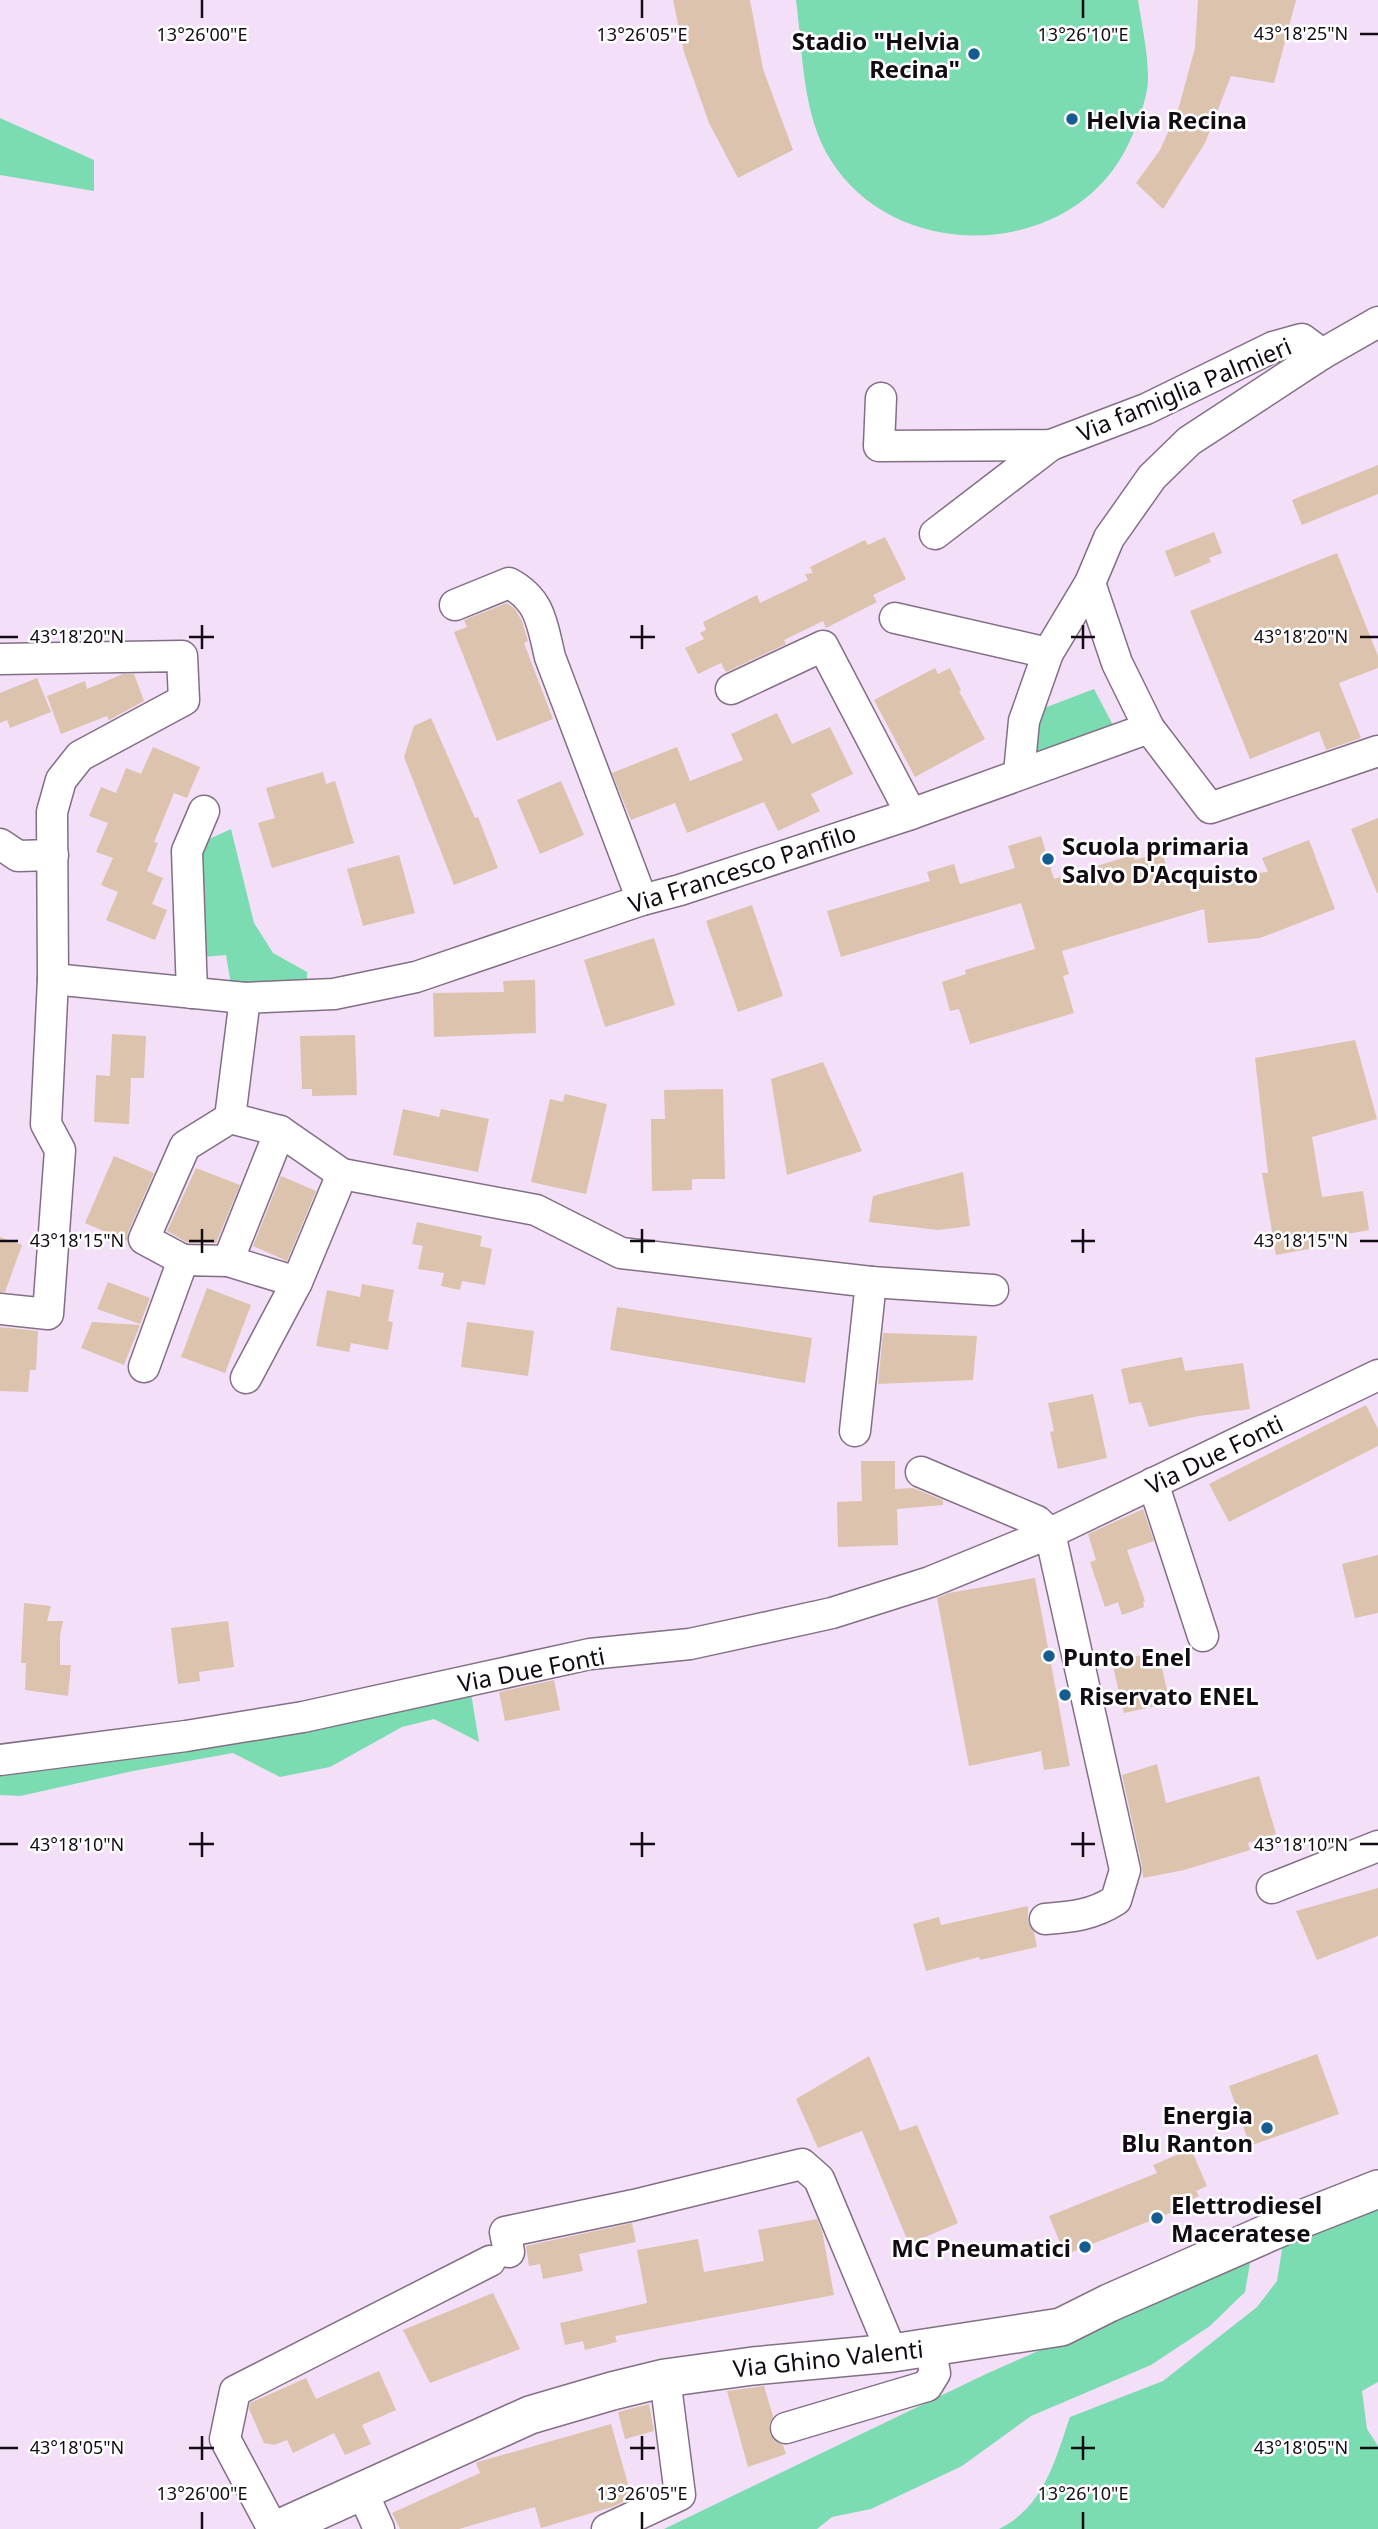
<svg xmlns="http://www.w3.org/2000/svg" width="1378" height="2529" font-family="'Noto Sans',sans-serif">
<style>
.green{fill:#7bdcb1}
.building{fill:#dcc3ad}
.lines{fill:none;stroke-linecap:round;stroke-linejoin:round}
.minor-casing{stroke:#826f85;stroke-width:33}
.major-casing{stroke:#826f85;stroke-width:40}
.minor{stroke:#fff;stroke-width:30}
.major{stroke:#fff;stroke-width:37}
.ticks{fill:none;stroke:#120b14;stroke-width:2.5}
.poi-dot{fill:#155c91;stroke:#fff;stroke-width:2.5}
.labels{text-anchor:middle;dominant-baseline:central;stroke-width:5;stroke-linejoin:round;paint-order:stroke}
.poi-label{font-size:24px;font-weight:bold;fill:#120b14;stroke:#fff;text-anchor:start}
.street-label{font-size:24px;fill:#120b14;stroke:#fff}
.ticks-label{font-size:18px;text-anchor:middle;fill:#120b14;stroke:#fff;stroke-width:5;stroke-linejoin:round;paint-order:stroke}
</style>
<rect width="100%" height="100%" fill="#f4dff8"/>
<!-- green -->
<g class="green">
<path d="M796,0H1138C1142,26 1148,53 1148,79C1148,98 1135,132 1126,149C1069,260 895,265 830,159C802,114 803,52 796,0Z"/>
<path d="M0,118L94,160V191L0,175Z"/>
<path d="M1094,689L1114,727L1032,761L1025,748L1044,708Z"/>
<path d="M231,829L254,923L273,953L307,972V983L231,985L226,955L202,957L196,845Z"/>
<path d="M470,1687L479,1742L434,1719L402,1727L330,1767L280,1777L233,1753L133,1771L20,1796L0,1795V1772Z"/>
<path d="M1378,2204V2382L1362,2391L1367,2429L1378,2446V2529H999C1044,2507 1055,2460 1070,2417L1163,2381L1257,2307L1277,2281L1283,2243Z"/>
<path d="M1251,2257L1245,2292L1210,2326L1151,2365L1031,2416L962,2466L871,2509L832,2517L817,2529H664L986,2374Z"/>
</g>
<!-- building -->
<g class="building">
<path d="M673,0H750L763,69L793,150L738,178L709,123L684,52Z"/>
<path d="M1198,0H1296L1274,83L1231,76L1205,143L1163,209L1136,183L1160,150L1178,110L1195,48Z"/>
<path d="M1378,465V494L1302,525L1292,500Z"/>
<path d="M1214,532L1222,553L1209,558L1211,562L1175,577L1165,551Z"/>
<path d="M885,537L906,579L873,595L877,602L826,628L823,621L784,640L786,644L726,672L721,663L698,674L685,648L704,639L700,633L706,630L703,622L757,595L760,603L808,580L805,574L813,573L810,567L865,540L868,545Z"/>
<path d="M1337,553L1378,656V668L1339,683L1361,738L1326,750L1319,731L1250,759L1190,611Z"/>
<path d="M507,603L515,609L522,621L528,641L524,643L553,719L497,741L454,632L467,627L464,620Z"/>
<path d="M935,668L938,674L950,668L961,690L959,691L985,739L915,777L874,700Z"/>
<path d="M123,674H134L144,701L109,720L107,716L61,734L47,696L85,681L87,689Z"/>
<path d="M37,678L51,712L10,728L7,720L0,723V693Z"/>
<path d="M777,713L792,744L830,727L853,774L811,794L820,811L778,831L764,802L687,833L675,803L631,820L612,773L677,747L690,781L743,760L731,734Z"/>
<path d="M431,718L475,818L478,817L498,868L454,885L404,757L414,726Z"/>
<path d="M153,747L200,767L187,798L174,793L154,842L158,843L147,871L163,878L152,904L167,910L155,940L106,920L118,892L101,885L113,858L96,852L108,823L89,816L101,787L116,793L126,768L141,774Z"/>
<path d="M323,772L326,784L335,781L354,843L272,868L258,823L275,818L266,788Z"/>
<path d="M561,781L584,835L540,854L517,800Z"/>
<path d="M1378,818V893H1377L1351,829Z"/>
<path d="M1041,836L1054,879L1133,855L1135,860L1162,852L1171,881L1268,872L1262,858L1309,840L1335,909L1260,938L1208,943L1204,909L1062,951L1069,974L1063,976L1074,1013L970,1044L959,1009L950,1011L942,982L966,974L965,970L1035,949L1021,903L841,957L827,911L930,881L927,872L954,864L960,884L1015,868L1008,846Z"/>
<path d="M399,855L415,913L363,926L347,869Z"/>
<path d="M752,905L783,996L738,1012L706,921Z"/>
<path d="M654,938L675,1005L605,1027L584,960Z"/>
<path d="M535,980L536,1033L434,1037L433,993L504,992L503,981Z"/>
<path d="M112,1034L146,1036L144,1078H131L129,1124L94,1122L96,1075L110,1076Z"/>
<path d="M355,1035L357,1095L312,1096V1089H302L300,1036Z"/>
<path d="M1355,1040L1377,1119L1312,1137L1322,1197L1363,1191L1369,1230L1319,1239L1320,1247L1276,1255L1262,1173H1268L1255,1058Z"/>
<path d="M823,1062L862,1151L787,1175L771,1079Z"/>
<path d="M723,1089L725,1179H692V1190L652,1191L651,1119H665L664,1090Z"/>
<path d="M565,1094L607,1104L586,1194L531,1182L550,1099L563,1102Z"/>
<path d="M403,1109L439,1117L441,1109L489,1119L478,1172L393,1155Z"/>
<path d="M114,1156L154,1173L128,1232L127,1241L85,1223Z"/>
<path d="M196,1168L240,1185L216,1243H188L167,1231Z"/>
<path d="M963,1172L970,1226L938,1230L869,1222L873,1196Z"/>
<path d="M281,1176L316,1191L287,1261L253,1246Z"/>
<path d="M417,1222L482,1236L480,1246L492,1249L485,1285L462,1281L460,1290L441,1286L444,1273L418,1269L423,1246L412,1244Z"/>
<path d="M0,1237L22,1245L5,1292H0Z"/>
<path d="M108,1282L150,1298L140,1324L97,1309Z"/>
<path d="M362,1284L394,1290L388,1321L393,1322L388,1350L351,1343L349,1352L316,1346L327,1290L360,1297Z"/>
<path d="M207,1288L251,1305L225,1373L181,1357Z"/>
<path d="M617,1307L812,1338L805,1383L610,1350Z"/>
<path d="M92,1322L140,1325L124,1365L81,1348Z"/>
<path d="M467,1322L534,1331L528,1376L461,1367Z"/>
<path d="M0,1327L38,1331L36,1370H30L28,1392L0,1391Z"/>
<path d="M883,1333L977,1336L973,1380L878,1384Z"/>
<path d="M1182,1357L1185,1371L1243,1363L1250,1409L1199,1416L1149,1427L1141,1402L1129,1404L1121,1369Z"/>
<path d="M1093,1394L1107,1458L1058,1469L1050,1432L1054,1431L1048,1403Z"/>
<path d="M1366,1405L1378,1429V1446L1229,1522L1209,1484Z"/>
<path d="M861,1461H895V1489L913,1488L943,1500V1505L897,1509L898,1545L838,1547L837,1502L862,1501Z"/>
<path d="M1143,1509L1154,1541L1127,1550L1145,1601L1143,1602L1144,1607L1122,1615L1118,1602L1105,1607L1090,1562L1096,1560L1088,1534Z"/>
<path d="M1378,1555V1613L1355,1618L1342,1564Z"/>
<path d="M1035,1578L1070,1766L1044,1770L1041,1751L969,1766L937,1598L949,1593Z"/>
<path d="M24,1603L51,1606L47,1621H63L60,1635V1665H71L68,1696L25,1690L26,1663H21Z"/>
<path d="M228,1621L234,1667L199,1672L200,1681L178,1684L171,1628Z"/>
<path d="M1158,1651L1170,1703L1124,1713L1112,1662Z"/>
<path d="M554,1680L560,1710L505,1721L499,1692Z"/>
<path d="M1157,1764L1166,1803L1259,1776L1276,1834L1248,1843L1250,1850L1184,1870L1143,1878L1142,1866L1122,1775Z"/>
<path d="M1378,1888V1936L1317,1960L1296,1911Z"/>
<path d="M1028,1906V1921L1034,1932L1037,1947L980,1960L979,1957L926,1971L913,1924L939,1917L941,1925Z"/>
<path d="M1317,2054L1339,2114L1250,2146L1229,2086Z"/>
<path d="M869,2056L900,2131L917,2125L958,2223L909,2244L862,2131L818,2148L796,2099Z"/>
<path d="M1191,2149L1207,2186L1196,2191L1199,2196L1171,2208L1172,2212L1065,2255L1049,2216L1157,2173L1153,2165Z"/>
<path d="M817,2219L822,2231L834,2295L615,2336L617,2342L585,2350L583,2341L565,2345L560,2323L647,2303L637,2250L698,2239L704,2272L764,2261L758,2230Z"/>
<path d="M632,2223L636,2242L579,2254L583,2271L543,2279L540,2264L529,2266L526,2246Z"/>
<path d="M493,2293L520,2349L430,2383L403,2330Z"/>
<path d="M379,2371L396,2410L362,2425L371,2444L345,2455L334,2433L293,2453L287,2440L274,2445L264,2443L249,2409L250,2403L306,2378L316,2399Z"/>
<path d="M764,2386L773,2416L769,2425L770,2434L775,2441L783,2445L786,2454L748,2467L727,2391Z"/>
<path d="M649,2404L654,2431L625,2439L618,2412Z"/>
<path d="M611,2424L632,2498L612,2507L541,2528L535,2507L459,2529H400L392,2513L480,2473L476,2463L478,2462Z"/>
</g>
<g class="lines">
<defs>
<g id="minor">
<path d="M881,398L879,446L1051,445L1146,409L1273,347L1302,339L1322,354"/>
<path d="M935,534L1051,445"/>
<path d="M1090,583L1117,663L1149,728L1210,808L1378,751"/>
<path d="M455,605L509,583C541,600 542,624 550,657L642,900"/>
<path d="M895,618L1048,653"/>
<path d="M0,659L182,656L184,700L80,756L61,780L52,812L53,979L46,1124L60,1150L48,1314L0,1309"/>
<path d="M731,689L823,646L911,814"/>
<path d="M1019,773L1024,721L1048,653L1090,583L1109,538L1152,477L1189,441L1322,354L1378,322"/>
<path d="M0,844L18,856L53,855"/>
<path d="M53,979L245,998L334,994L416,977L642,900L680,890L911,814L1149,728"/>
<path d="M192,993L187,851L204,811"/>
<path d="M245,998L230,1118L280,1131L342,1174L536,1210L621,1253L871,1282L855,1431"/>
<path d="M280,1131L228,1261L297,1282"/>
<path d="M183,1260L144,1239L185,1146L230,1118"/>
<path d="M871,1282L993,1290"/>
<path d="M144,1367L183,1260L228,1261"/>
<path d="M246,1378L297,1282L342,1174"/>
<path d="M921,1472L1037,1521L1050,1533L1125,1870L1116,1900C1093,1915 1072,1917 1045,1919"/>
<path d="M1153,1483L1203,1636"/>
<path d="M0,1760L186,1736L303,1717L590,1654L690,1644L832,1613L930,1582L1050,1533L1378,1375"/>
<path d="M1272,1888L1378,1846"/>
<path d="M509,2252L505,2232L634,2205L802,2164L819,2179L892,2353"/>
<path d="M786,2428L927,2386L935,2373L930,2347"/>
<path d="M362,2491L379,2529"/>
<path d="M273,2529L225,2439L235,2391L490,2261"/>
<path d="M607,2529L680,2495L665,2378"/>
</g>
<path id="major" d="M278,2529L530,2415L612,2391L665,2378L753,2366L892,2353L1061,2327L1109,2303L1284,2226L1378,2189"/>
</defs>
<!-- minor casing -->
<use href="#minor" class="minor-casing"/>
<!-- major casing -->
<use href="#major" class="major-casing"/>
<!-- minor -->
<use href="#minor" class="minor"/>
<!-- major -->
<use href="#major" class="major"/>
</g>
<!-- ticks -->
<path class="ticks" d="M202,0V18M642,0V18M1083,0V18M1360,34H1378M202,625V649M642,625V649M1083,625V649M0,637H18M189,637H214M630,637H655M1071,637H1095M1360,637H1378M202,1229V1253M642,1229V1253M1083,1229V1253M0,1241H18M189,1241H214M630,1241H655M1071,1241H1095M1360,1241H1378M202,1832V1857M642,1832V1857M1083,1832V1857M0,1844H18M189,1844H214M630,1844H655M1071,1844H1095M1360,1844H1378M202,2436V2460M642,2436V2460M1083,2436V2460M0,2448H18M189,2448H214M630,2448H655M1071,2448H1095M1360,2448H1378M202,2512V2529M642,2512V2529M1083,2512V2529"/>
<!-- markers -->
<g class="poi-dot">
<circle cx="974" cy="54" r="7"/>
<circle cx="1072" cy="119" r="7"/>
<circle cx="1048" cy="859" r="7"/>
<circle cx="1049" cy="1656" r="7"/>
<circle cx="1065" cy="1695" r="7"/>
<circle cx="1267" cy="2128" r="7"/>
<circle cx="1157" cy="2218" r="7"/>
<circle cx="1085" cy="2247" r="7"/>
</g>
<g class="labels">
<!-- poi labels -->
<g class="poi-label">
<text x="960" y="40" text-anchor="end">Stadio "Helvia<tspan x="960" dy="28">Recina"</tspan></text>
<text x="1086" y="119">Helvia Recina</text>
<text x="1062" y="845">Scuola primaria<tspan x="1062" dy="28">Salvo D'Acquisto</tspan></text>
<text x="1063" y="1656">Punto Enel</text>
<text x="1079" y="1695">Riservato ENEL</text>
<text x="1253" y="2114" text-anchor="end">Energia<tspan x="1253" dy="28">Blu Ranton</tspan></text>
<text x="1171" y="2204">Elettrodiesel<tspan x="1171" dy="28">Maceratese</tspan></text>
<text x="1071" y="2247" text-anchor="end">MC Pneumatici</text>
</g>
<!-- street labels -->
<g class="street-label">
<text transform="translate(1184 389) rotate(-23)">Via famiglia Palmieri</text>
<text transform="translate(742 868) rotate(-18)">Via Francesco Panfilo</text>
<text transform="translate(1214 1454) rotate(-26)">Via Due Fonti</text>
<text transform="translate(531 1669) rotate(-11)">Via Due Fonti</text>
<text transform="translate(828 2358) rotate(-6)">Via Ghino Valenti</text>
</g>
</g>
<g class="ticks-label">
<text x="1301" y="40">43°18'25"N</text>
<text x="202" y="41">13°26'00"E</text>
<text x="642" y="41">13°26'05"E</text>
<text x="1083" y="41">13°26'10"E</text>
<text x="77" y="643">43°18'20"N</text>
<text x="1301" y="643">43°18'20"N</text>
<text x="77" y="1247">43°18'15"N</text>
<text x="1301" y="1247">43°18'15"N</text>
<text x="77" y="1851">43°18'10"N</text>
<text x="1301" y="1851">43°18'10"N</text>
<text x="77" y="2454">43°18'05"N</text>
<text x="1301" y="2454">43°18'05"N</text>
<text x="202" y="2500">13°26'00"E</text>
<text x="642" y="2500">13°26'05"E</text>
<text x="1083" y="2500">13°26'10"E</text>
</g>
</svg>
